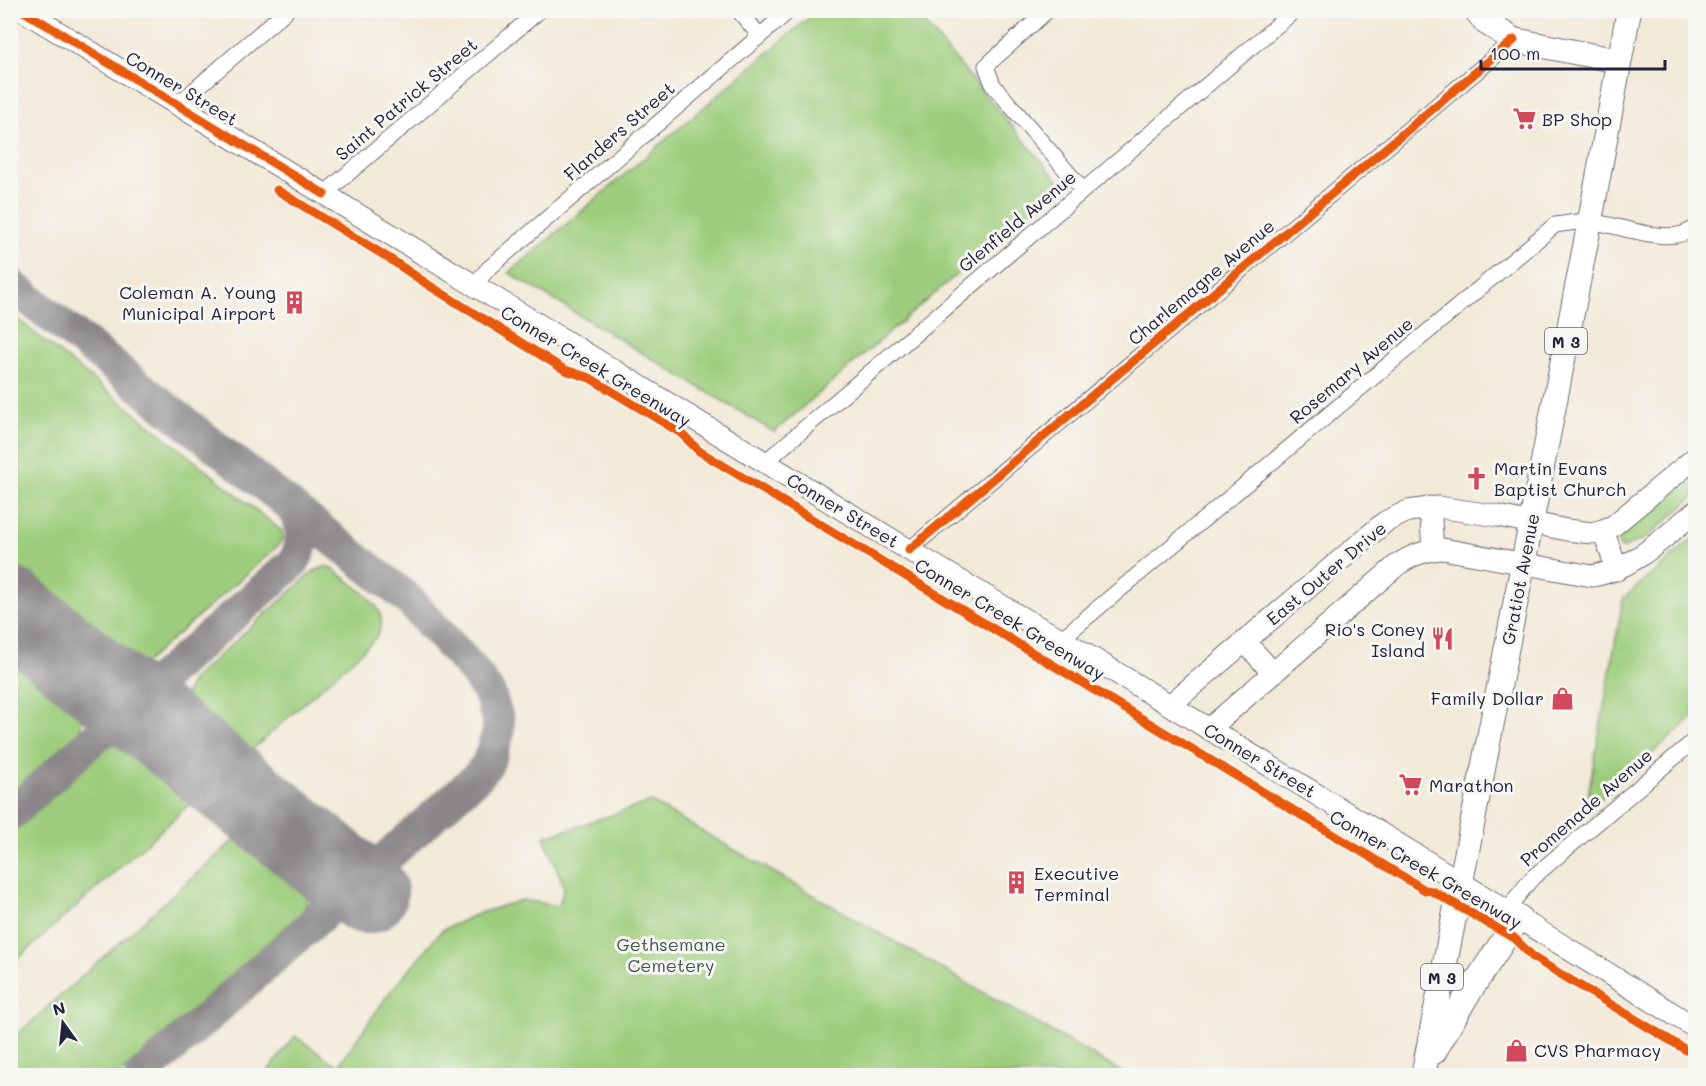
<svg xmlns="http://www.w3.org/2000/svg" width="1706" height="1086" font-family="Mali,sans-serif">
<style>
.green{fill:#9dcd7b;stroke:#60785b;stroke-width:1.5}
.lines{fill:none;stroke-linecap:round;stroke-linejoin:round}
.taxiway{stroke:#8a8689;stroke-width:33}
.runway{stroke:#8a8689;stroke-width:84}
.street-casing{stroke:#6b6872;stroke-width:17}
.secondary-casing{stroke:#6b6872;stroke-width:23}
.primary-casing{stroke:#6b6872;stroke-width:26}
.street{stroke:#fff;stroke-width:15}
.secondary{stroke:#fff;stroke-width:21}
.primary{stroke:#fff;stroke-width:24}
.cycleway-casing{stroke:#f6f6f2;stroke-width:13}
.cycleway{stroke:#e8590c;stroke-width:9}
.labels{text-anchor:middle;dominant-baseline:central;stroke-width:6;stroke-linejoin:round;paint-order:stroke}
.shield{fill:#f6f6f2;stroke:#626272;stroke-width:1.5}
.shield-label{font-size:16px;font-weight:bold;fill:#22223b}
.street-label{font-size:18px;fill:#22223b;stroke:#f6f6f2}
.poi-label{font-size:18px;fill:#22223b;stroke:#f6f6f2;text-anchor:start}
.park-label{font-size:18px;fill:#47554e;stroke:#f6f6f2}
</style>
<rect width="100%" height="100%" fill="#f6f6f2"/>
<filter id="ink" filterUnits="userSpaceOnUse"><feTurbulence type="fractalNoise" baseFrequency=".0167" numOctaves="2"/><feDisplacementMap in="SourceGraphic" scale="12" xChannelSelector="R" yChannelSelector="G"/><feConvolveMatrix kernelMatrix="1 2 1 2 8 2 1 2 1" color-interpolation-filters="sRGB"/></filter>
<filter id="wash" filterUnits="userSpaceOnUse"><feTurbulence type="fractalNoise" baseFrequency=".008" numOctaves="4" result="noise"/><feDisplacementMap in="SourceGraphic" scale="24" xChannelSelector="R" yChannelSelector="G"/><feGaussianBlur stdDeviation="1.35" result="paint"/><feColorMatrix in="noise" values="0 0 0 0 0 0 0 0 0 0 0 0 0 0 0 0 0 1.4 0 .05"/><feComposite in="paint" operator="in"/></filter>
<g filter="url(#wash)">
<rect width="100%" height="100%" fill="#f3e9d7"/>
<!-- green -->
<g class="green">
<path d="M818,10L914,11L1061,184L774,432L509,273Z"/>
<path d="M11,314L282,531L283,538L278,546L146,662L135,665L119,660L11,574Z"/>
<path d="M1695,469V496L1646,538L1624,548L1620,547L1617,539L1618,535Z"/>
<path d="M1695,537V716L1585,812L1623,599Z"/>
<path d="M327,566L333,569C353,585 402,612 372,642L253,749L230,748L190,715L186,707L185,697L188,687L195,677L314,571Z"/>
<path d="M10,648L75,700C82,709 84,720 79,731C71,746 26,781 11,795Z"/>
<path d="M113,744H125L136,748L190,789L188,806L11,965V833L106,748Z"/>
<path d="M651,802L1127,1075H265L295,1036L338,1066L387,996L442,930L477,914L522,900L559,906L564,887L544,837Z"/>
<path d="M244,831L303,878C311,892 309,904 299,916L119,1075H11V1040Z"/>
</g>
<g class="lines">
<!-- taxiway -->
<g class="taxiway">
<path d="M10,284L407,598L474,671L490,695L498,720V734L488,763L478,776L141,1076"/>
<path d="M80,663C106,682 132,693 163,678"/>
<path d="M10,815L132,704L293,563C306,543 303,524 290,505"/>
<path d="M319,916C333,898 338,882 327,861"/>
</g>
<!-- runway -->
<path class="runway" d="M10,609L366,892"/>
</g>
</g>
<g filter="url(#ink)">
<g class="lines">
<defs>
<g id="street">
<path d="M738,10L760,36"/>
<path d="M1048,10L986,66L993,85L1083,190"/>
<path d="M177,105L287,10"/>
<path d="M324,194L540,10"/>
<path d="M475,284L488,269L790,10"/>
<path d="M765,462L1295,10"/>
<path d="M909,550L1514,40"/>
<path d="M1061,639L1555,225C1567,224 1580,220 1592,222C1622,225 1670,248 1696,227"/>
<path d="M1509,911L1516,898L1532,878L1696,739"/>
</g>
<g id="secondary">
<path d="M22,10L909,550L1024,619L1061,639L1431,864L1696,1028"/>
<path d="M1430,507L1433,549"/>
<path d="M1603,530L1617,570"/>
<path d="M1245,642L1273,673"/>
<path d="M1170,705L1385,522L1408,511L1438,507L1498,516L1567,530L1592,533L1603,530L1613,526L1696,457"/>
<path d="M1209,729L1397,565C1412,555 1425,550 1443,549L1592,576C1633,570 1665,536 1696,511"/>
</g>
<g id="primary">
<path d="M1476,10L1485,22L1514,40L1619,61"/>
<path d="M1434,1052L1466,997L1519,917"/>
<path d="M1423,1076L1590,221L1629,10"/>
</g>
</defs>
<!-- street casing -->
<use href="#street" class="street-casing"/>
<!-- secondary casing -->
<use href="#secondary" class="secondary-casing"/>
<!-- primary casing -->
<use href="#primary" class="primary-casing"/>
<!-- street -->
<use href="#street" class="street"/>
<!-- secondary -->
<use href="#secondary" class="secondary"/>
<!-- primary -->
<use href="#primary" class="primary"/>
<defs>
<g id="cycleway">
<path d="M22,10L324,194"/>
<path d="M277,190L387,257L430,286L565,370L590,378L681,433L699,451L1425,890L1432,891L1514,938L1534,958L1696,1056"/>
<path d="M909,550L1514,40"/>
</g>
</defs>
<!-- cycleway casing -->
<use href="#cycleway" class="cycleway-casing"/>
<!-- cycleway -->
<use href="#cycleway" class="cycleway"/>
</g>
</g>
<!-- icons -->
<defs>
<symbol id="supermarket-bare" viewBox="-9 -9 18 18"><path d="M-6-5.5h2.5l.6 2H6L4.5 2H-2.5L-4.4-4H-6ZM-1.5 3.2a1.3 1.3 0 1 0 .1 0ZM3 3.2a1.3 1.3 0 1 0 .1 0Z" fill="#d1495b" stroke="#f6f6f2" stroke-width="2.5" paint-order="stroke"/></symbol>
<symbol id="building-bare" viewBox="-9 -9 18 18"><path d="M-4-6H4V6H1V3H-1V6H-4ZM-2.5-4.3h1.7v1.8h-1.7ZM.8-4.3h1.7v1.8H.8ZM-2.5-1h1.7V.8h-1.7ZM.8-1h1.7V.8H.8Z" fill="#d1495b" stroke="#f6f6f2" stroke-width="2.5" paint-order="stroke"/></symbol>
<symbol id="church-bare" viewBox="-9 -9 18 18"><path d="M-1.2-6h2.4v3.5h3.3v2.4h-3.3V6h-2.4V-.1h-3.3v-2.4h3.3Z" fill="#d1495b" stroke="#f6f6f2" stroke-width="2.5" paint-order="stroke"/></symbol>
<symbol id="restaurant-bare" viewBox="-9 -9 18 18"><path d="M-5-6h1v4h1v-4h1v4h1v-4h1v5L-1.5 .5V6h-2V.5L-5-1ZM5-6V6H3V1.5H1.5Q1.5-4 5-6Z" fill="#d1495b" stroke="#f6f6f2" stroke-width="2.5" paint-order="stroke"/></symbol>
<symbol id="shop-bare" viewBox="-9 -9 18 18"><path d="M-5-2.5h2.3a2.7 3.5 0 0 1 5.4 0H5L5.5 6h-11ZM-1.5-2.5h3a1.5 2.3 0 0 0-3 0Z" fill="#d1495b" stroke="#f6f6f2" stroke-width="2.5" paint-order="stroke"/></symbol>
</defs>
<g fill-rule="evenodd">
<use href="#supermarket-bare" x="1508" y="102" width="33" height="33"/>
<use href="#building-bare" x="278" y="286" width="33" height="33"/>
<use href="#church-bare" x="1460" y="462" width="33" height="33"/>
<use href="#restaurant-bare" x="1426" y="622" width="33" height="33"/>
<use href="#shop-bare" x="1546" y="682" width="33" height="33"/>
<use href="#supermarket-bare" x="1394" y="768" width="33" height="33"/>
<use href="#building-bare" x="1000" y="866" width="33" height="33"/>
<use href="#shop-bare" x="1500" y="1034" width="33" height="33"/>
</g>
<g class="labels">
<!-- shield labels -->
<g class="shield">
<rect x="1545" y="328" width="42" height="26" rx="4.5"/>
<rect x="1421" y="964" width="42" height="26" rx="4.5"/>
</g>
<g class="shield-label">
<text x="1566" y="341">M 3</text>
<text x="1442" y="977">M 3</text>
</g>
<!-- street labels -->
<g class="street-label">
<text transform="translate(182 88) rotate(31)">Conner Street</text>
<text transform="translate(406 99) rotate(-40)">Saint Patrick Street</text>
<text transform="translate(619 131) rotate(-41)">Flanders Street</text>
<text transform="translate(1017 221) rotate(-40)">Glenfield Avenue</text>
<text transform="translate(1201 282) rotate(-40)">Charlemagne Avenue</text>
<text transform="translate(596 366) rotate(31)">Conner Creek Greenway</text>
<text transform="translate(1351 370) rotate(-40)">Rosemary Avenue</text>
<text transform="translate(843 510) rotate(31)">Conner Street</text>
<text transform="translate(1326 573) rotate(-40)">East Outer Drive</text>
<text transform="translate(1520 579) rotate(-79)">Gratiot Avenue</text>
<text transform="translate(1010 619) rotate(31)">Conner Creek Greenway</text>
<text transform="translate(1260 760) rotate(31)">Conner Street</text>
<text transform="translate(1586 807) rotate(-41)">Promenade Avenue</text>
<text transform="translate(1426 869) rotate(30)">Conner Creek Greenway</text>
</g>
<!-- poi labels -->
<g class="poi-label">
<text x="1542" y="119">BP Shop</text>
<text x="276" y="292" text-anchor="end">Coleman A. Young<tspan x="276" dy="21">Municipal Airport</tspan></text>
<text x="1494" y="468">Martin Evans<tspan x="1494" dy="21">Baptist Church</tspan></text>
<text x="1425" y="629" text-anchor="end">Rio's Coney<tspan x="1425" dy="21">Island</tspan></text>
<text x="1544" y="698" text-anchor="end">Family Dollar</text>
<text x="1429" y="785">Marathon</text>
<text x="1034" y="873">Executive<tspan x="1034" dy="21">Terminal</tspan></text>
<text x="1534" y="1050">CVS Pharmacy</text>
</g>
<!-- park labels -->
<g class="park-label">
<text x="671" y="944">Gethsemane<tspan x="671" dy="21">Cemetery</tspan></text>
</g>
</g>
<!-- margin -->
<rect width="1706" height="1086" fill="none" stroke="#f6f6f2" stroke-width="36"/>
<!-- north arrow -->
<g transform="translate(63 1023) rotate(345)" stroke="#f6f6f2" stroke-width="4.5" paint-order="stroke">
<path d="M0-4.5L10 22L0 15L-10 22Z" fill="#22223b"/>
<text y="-9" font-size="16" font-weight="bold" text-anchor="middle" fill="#22223b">N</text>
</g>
<!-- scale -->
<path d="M1481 60v9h184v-9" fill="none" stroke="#22223b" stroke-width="3"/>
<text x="1490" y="60" font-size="18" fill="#22223b" stroke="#f6f6f2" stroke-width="4.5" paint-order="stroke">100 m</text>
</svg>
